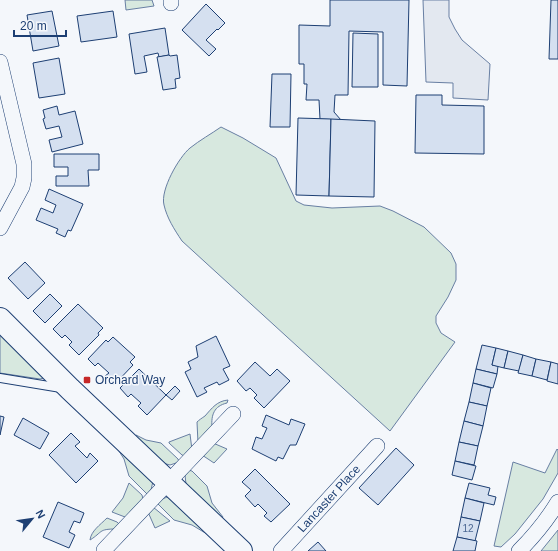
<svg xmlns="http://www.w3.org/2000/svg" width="558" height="551" font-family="Helvetica,sans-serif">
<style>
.green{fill:#d7e8df;stroke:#687fa3}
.parking{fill:#e3e8f0;stroke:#687fa3}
.building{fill:#d5e0f0;stroke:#1d3f73}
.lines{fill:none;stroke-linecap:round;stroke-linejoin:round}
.lane-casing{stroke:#1d3f73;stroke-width:10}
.street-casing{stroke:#1d3f73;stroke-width:16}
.secondary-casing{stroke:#1d3f73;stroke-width:24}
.lane{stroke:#f4f7fb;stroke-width:8}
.street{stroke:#f4f7fb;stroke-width:15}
.secondary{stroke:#f4f7fb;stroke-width:22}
.poi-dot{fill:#c62828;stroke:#f4f7fb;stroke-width:1.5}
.labels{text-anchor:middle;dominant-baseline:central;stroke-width:3;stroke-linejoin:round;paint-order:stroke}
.number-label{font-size:10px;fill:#4b6792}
.poi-label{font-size:12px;fill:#1d3f73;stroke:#f4f7fb;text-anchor:start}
.street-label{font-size:12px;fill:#1d3f73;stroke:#f4f7fb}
</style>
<rect width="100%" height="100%" fill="#f4f7fb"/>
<!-- green -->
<g class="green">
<path d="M125,0H152L154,6L126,10Z"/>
<path d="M221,127L243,138L276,158L296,201L304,205L332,208L380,206L393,211L424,227L451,253L456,264V280L448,297L436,316V323L441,333L455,342L390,431L182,241C174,229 167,218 164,205C160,190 179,157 190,148C200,140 211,134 221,127Z"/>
<path d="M0,331L44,378L40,379L0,373Z"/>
<path d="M228,400L227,403C214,406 211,415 212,427L198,443L197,422C199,420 202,418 205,416C212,408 217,401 228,400Z"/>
<path d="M190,434L192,450L185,456L182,455L169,443V442Z"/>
<path d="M136,435L146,440L161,443L178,459L179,462L170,465L159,462L134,437Z"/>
<path d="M213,443L227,449L214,463L202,455Z"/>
<path d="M117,448L153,481L151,490L147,494L129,476L124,459Z"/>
<path d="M557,449L558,450V473L543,499L515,534L501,547L494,546L513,462L545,473Z"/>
<path d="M188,470L192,471L207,486L212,503L223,517L221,520L186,484L185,475Z"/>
<path d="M129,483L142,495L143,499L128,516L125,517L112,512L123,498Z"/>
<path d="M167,497L172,498L209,532L207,534L192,525L174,520L156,502Z"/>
<path d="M153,507L170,521L155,528L148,512Z"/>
<path d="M107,518L117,522L120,525L116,529C98,529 103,532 90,540C91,531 100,525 107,518Z"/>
<path d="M558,530V551H541Z"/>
</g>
<!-- parking -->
<path class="parking" d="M423,0H449V17L455,29L462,40L490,64L488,100L453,98V83L426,82Z"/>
<!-- building -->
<g class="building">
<path d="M330,0H409L407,86L383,85V32L349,31L348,95H335L334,112L341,120L320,119L319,100H306L307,84H304V64H299V25L330,26Z"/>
<path d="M551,0H558V59H549Z"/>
<path d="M206,4L225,23L218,30L217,29L206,40L216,49L209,56L182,30Z"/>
<path d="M52,11L59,46L33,51L27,15Z"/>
<path d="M113,11L117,37L81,42L77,16Z"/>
<path d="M165,28L169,55L159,57L158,53L144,56L147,72L135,74L129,34Z"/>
<path d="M353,33L378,34V87H352Z"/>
<path d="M169,55L170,56L177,55L180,78L175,79L176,88L163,90L157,57Z"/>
<path d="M59,58L65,94L39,98L33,63Z"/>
<path d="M272,74H291L290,127H270Z"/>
<path d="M416,95H442V105L484,106V154L415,153Z"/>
<path d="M57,106L59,115L75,111L83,144L52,152L49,140L62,137L59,126L46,129L43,119L45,118L43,110Z"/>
<path d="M298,118L331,119L329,196L296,195Z"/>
<path d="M331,119L375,121L374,197L329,196Z"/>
<path d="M54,154H99V170H88L89,186H56V176H68V167H54Z"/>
<path d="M49,189L83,204L71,231L68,230L65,237L56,233L58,229L36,220L41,208L53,213L56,205L45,200Z"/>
<path d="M25,262L45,283L28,299L8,278Z"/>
<path d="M50,294L62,306L45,323L33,311Z"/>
<path d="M78,304L103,328L98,333L99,335L79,355L69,345L72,342L65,335L62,338L53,329Z"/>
<path d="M216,336L230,366L223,369L229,380L219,385L217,382L204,388L207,392L197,397L185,372L191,369L188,362L198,357L196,346Z"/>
<path d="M113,337L135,357L130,362L133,365L114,385L105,376L109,373L98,363L95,366L88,359L106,340L108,342Z"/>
<path d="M482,345L496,348L492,365L498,366L497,374L476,369Z"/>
<path d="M496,348L508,351L504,368L492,365Z"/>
<path d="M508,351L523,355L519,371L504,368Z"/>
<path d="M523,355L536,359L532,376L518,373Z"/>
<path d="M536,359L551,362L547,380L532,376Z"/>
<path d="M255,362L270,376L277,369L290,381L264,408L254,398L257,395L250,388L246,391L237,381Z"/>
<path d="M551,362L558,364V384L547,381Z"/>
<path d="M139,369L166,395L147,415L138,406L141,403L131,394L128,397L120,388Z"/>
<path d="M476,369L497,374L493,388L473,383Z"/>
<path d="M473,383L491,388L487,406L469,402Z"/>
<path d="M175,386L180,391L172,400L166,395Z"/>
<path d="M469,402L487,406L483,426L464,421Z"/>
<path d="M266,415L289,425L291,419L305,424L296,445H290L283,459L278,457L276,461L252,449L256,437L262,439L267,428L262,426Z"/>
<path d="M0,416L4,417L0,435Z"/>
<path d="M23,418L49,433L40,449L14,435Z"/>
<path d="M464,421L483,426L478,446L459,442Z"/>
<path d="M71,433L80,442L75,446L87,458L90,453L98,461L76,483L49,455Z"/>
<path d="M459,442L478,446L474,465L455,461Z"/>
<path d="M396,448L414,465L378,505L359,488Z"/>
<path d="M455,461L476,466L472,480L452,475Z"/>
<path d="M255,469L290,504L271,522L264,516L267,513L258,504L255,507L245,496L251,490L242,482Z"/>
<path d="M469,483L490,488L488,495L496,497L494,505L465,498Z"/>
<path d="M465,498L484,503L480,521L461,517Z"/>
<path d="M58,502L84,513L80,523L74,521L69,532L75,535L69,548L43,537Z"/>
<path d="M461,517L480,521L475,541L457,537Z"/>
<path d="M457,537L477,541L475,551H453Z"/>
<path d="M318,542L326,551H308Z"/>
</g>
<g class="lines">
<defs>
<path id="lane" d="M0,378L61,388"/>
<g id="street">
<path d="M171,0V3"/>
<path d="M0,62L24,164V178L22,187L0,228"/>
<path d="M104,550L233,414"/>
<path id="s1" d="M281,551L377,446"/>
<path d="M519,551C534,536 547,520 558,502"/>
</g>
<path id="secondary" d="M0,319L70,389L241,551"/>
</defs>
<!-- lane casing -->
<use href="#lane" class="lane-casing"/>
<!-- street casing -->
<use href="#street" class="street-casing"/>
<!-- secondary casing -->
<use href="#secondary" class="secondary-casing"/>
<!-- lane -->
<use href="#lane" class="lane"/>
<!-- street -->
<use href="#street" class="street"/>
<!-- secondary -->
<use href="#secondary" class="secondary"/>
</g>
<!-- markers -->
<rect class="poi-dot" x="83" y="376" width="8" height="8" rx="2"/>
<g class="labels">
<!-- number labels -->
<g class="number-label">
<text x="468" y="528">12</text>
</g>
<!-- poi labels -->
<g class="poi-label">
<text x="95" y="380">Orchard Way</text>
</g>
<!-- street labels -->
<g class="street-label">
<text stroke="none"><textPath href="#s1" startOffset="71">Lancaster Place</textPath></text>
</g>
</g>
<!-- north arrow -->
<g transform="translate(32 519) rotate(61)" stroke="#f4f7fb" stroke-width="3" paint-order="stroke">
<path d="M0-3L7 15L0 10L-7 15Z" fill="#1d3f73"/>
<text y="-6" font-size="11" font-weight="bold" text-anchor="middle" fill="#1d3f73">N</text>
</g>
<!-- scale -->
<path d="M14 30v6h52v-6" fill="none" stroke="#1d3f73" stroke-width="2"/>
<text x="20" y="30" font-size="12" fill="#1d3f73" stroke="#f4f7fb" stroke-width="3" paint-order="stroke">20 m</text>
</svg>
